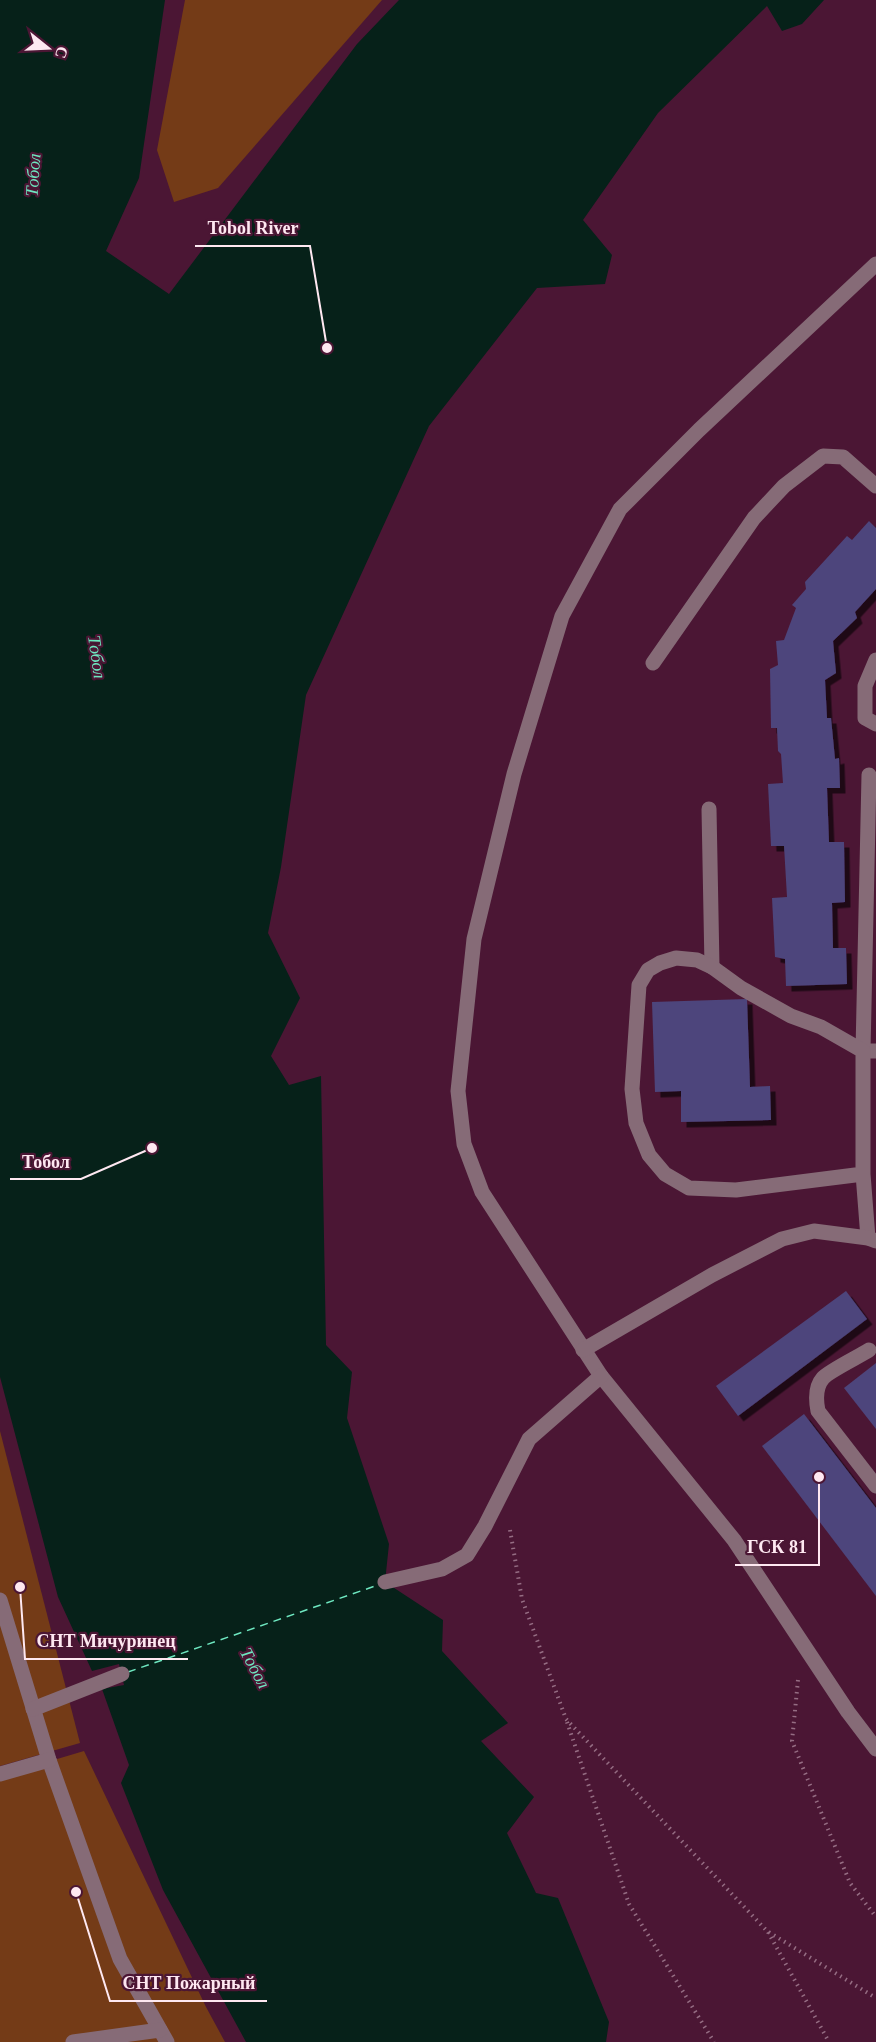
<svg xmlns="http://www.w3.org/2000/svg" width="876" height="2042" font-family="Georgia,serif">
<style>
.green{fill:#743b17}
.water{fill:#062119}
.lines{fill:none;stroke-linecap:round;stroke-linejoin:round}
.ferry{stroke:#6ee7c0;stroke-width:1.5;stroke-dasharray:8 6;stroke-linecap:butt}
.building{fill:#4d457b;filter:url(#shadow)}
.path{stroke:#956d83;stroke-width:4;stroke-dasharray:1.5 4.5;stroke-linecap:butt}
.minor{stroke:#866b77;stroke-width:15}
.labels{text-anchor:middle;dominant-baseline:central;stroke-width:4.5;stroke-linejoin:round;paint-order:stroke}
.water-label{font-size:18px;font-style:italic;fill:#6ee7c0;stroke:#4b1634}
.leader{fill:none;stroke:#fee8f1;stroke-width:2}
.callout-dot{fill:#fee8f1;stroke:#4b1634;stroke-width:2}
.callout-label{font-size:18px;text-anchor:middle;font-weight:bold;fill:#fee8f1;stroke:#4b1634;stroke-width:4.5;stroke-linejoin:round;paint-order:stroke}
</style>
<defs>
<filter id="shadow"><feDropShadow dx="5.5" dy="5.5" stdDeviation="0" flood-color="#0009"/></filter>
</defs>
<rect width="100%" height="100%" fill="#4b1634"/>
<!-- green -->
<g class="green">
<path d="M185,0H382L218,188L174,202L157,150Z"/>
<path d="M0,1431L80,1743L0,1766Z"/>
<path d="M84,1751L206,2007L225,2042H0V1776Z"/>
</g>
<!-- water -->
<path class="water" d="M0,0H165L139,178L106,251L169,294L357,44L399,0H824L802,24L782,31L767,6L658,113L583,220L612,255L605,284L537,288L429,426L306,695L281,867L268,933L300,998L271,1056L289,1085L321,1076L326,1345L352,1372L347,1418L389,1544L385,1582L443,1620L442,1651L508,1723L481,1741L534,1797L507,1833L536,1893L558,1898L609,2022L606,2042H246L163,1890L121,1783L129,1765L102,1689L124,1685L119,1664L92,1671L58,1597L0,1377Z"/>
<g class="lines">
<!-- ferry -->
<path class="ferry" d="M128,1672L378,1585"/>
</g>
<!-- building -->
<g class="building">
<path d="M869,521L876,528V589L855,612L857,618L833,641L836,673L825,680L827,718H831L835,759L839,758L840,788H827L829,842H844L845,902L832,903L833,948H846L847,984L786,986L785,959L775,957L772,898L787,897L784,846H771L768,784L783,783L781,754L778,751L777,728H771L770,669L778,665L776,641L784,640L796,608L792,605L806,589L805,582L847,536L852,540Z"/>
<path d="M747,999L750,1087L770,1086L771,1120L681,1122V1091L655,1092L652,1002Z"/>
<path d="M846,1291L867,1319L738,1416L716,1386Z"/>
<path d="M876,1363V1429L844,1388Z"/>
<path d="M804,1414L876,1508V1596L762,1446Z"/>
</g>
<g class="lines">
<!-- path -->
<g class="path">
<path d="M510,1530L522,1599L566,1719L767,1931L876,1998"/>
<path d="M798,1680L792,1741L850,1883L876,1917"/>
<path d="M567,1722L629,1904L714,2042"/>
<path d="M768,1932L829,2042"/>
</g>
<!-- minor -->
<g class="minor">
<path d="M876,264L699,430L620,509L562,616L514,774L474,939L458,1091L464,1144L482,1192L601,1376L734,1540L848,1712L876,1749"/>
<path d="M876,660L865,686V718L876,724"/>
<path d="M653,663L754,518L784,486L823,456L843,457L876,486"/>
<path d="M869,775L863,1051H876"/>
<path d="M709,809L712,967"/>
<path d="M863,1174L736,1190L689,1188L665,1174L649,1155L636,1123L632,1089L639,985L648,970L660,963L676,958L697,960L712,967L741,988L791,1016L821,1027L863,1051V1174L868,1238"/>
<path d="M583,1350L712,1275L782,1239L814,1231L868,1238L876,1241"/>
<path d="M869,1350C860,1356 829,1371 823,1378C815,1387 816,1401 818,1411L876,1486"/>
<path d="M385,1582L442,1569L467,1555L485,1526L529,1439L601,1376"/>
<path d="M0,1600L49,1760L120,1959L167,2042"/>
<path d="M33,1709L122,1674"/>
<path d="M0,1774L49,1760"/>
<path d="M73,2042L160,2030"/>
</g>
</g>
<g class="labels">
<!-- water labels -->
<g class="water-label">
<text transform="translate(33 175) rotate(-86)">Тобол</text>
<text transform="translate(97 657) rotate(82)">Тобол</text>
<text transform="translate(255 1668) rotate(62)">Тобол</text>
</g>
</g>
<!-- callouts -->
<path class="leader" d="M327 348L310 246H195M152 1148L81 1179H10M819 1477L819 1565H735M20 1587L25 1659H188M76 1892L110 2001H267"/>
<g class="callout-dot">
<circle cx="327" cy="348" r="6"/>
<circle cx="152" cy="1148" r="6"/>
<circle cx="819" cy="1477" r="6"/>
<circle cx="20" cy="1587" r="6"/>
<circle cx="76" cy="1892" r="6"/>
</g>
<g class="callout-label">
<text x="253" y="234">Tobol River</text>
<text x="46" y="1168">Тобол</text>
<text x="777" y="1553">ГСК 81</text>
<text x="106" y="1647">СНТ Мичуринец</text>
<text x="189" y="1989">СНТ Пожарный</text>
</g>
<!-- north arrow -->
<g transform="translate(48 48) rotate(108)" stroke="#4b1634" stroke-width="4.5" paint-order="stroke">
<path d="M0-4.5L10 22L0 15L-10 22Z" fill="#fee8f1"/>
<text y="-9" font-size="16" font-weight="bold" text-anchor="middle" fill="#fee8f1">С</text>
</g>
</svg>
